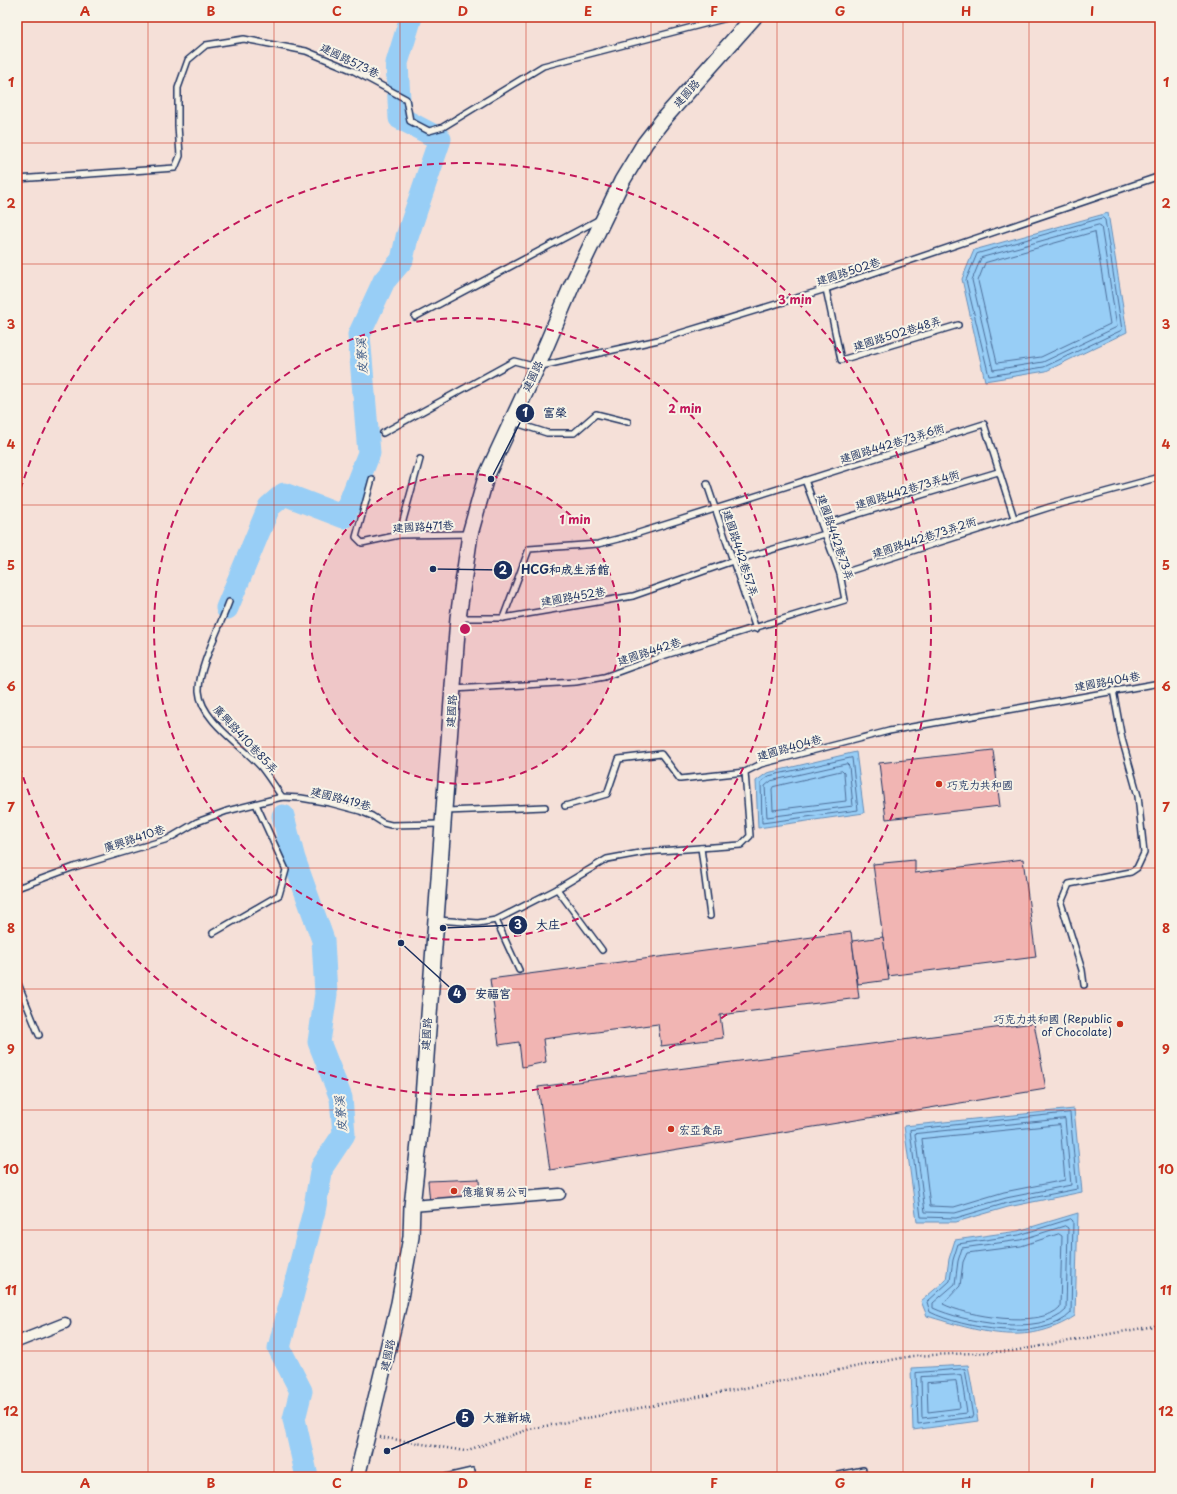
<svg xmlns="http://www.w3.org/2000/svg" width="1177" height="1494" font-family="'Playpen Sans','LXGW WenKai TC',sans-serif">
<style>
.water{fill:#98cef6;stroke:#668eb9}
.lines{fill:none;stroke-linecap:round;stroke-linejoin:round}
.shore{stroke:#4d6f9b;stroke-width:1}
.river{stroke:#98cef6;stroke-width:23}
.building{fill:#f1b5b3;stroke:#1b2f5e}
.lane-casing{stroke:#1b2f5e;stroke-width:8}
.street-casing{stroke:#1b2f5e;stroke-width:13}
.secondary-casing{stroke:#1b2f5e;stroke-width:18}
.path{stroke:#1b2f5e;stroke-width:2.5;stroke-dasharray:1 3;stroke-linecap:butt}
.lane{stroke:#f7f3e8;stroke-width:5}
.street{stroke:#f7f3e8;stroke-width:10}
.secondary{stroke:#f7f3e8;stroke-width:15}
.grid{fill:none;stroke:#c8321e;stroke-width:1;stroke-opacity:0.55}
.ring{fill:none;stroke:#c2185b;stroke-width:2;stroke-dasharray:7 5}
.poi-dot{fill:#c8321e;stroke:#f7f3e8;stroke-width:1.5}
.labels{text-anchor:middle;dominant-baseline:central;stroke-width:4;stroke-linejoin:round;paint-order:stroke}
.street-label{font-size:11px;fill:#1b2f5e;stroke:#f7f3e8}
.poi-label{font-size:11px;fill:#1b2f5e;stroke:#f7f3e8;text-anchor:start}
.water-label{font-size:12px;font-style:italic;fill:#3a5784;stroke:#f7f3e8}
.centre{fill:#c2185b;stroke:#f7f3e8;stroke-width:2}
.ring-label{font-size:12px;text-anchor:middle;font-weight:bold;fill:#c2185b;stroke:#f7f3e8;stroke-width:4;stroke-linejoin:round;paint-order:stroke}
.leader{fill:none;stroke:#1b2f5e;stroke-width:1.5}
.callout-dot{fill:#1b2f5e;stroke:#f7f3e8;stroke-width:1.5}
.mark-label{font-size:12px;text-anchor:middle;font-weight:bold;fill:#fff}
.callout-label{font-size:12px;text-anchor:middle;font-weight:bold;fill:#1b2f5e;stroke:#f7f3e8;stroke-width:4;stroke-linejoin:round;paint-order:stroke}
.neatline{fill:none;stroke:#c8321e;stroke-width:1.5}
.grid-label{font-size:13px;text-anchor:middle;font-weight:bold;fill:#c8321e}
</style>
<rect width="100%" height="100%" fill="#f5e0d8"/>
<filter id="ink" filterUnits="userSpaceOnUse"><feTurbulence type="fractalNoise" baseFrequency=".025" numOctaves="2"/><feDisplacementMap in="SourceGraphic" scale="8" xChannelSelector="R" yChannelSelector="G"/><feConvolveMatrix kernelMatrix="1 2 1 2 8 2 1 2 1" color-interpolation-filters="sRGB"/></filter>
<g filter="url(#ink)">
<!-- water -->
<g class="water">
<path d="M1108,213L1127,332L1046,371L985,381L962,279L974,250Z"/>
<path d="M856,752L864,813L758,828L756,781L767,773Z"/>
<path d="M1074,1109L1082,1192L1008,1207L956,1222H917L904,1126Z"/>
<path d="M1078,1213L1075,1316C1026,1348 978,1331 927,1316L921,1301L946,1280L949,1259L955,1240L1018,1231Z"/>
<path d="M968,1365L978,1421L913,1430L911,1368Z"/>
</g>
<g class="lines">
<!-- shore -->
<g class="shore">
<path d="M1103,218L1105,220L1122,330L1044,367L989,376L966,280L977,254Z"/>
<path d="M1099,225L1101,226L1117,327L1043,362L993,370L972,280L981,258Z"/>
<path d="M1095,232L1110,324L1041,357L997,363L978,281L985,263Z"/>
<path d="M852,758L858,810L762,823L761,782L769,776Z"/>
<path d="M847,764L849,766L853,806L767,817L765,786L771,781Z"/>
<path d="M842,771L844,773L846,801L773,810L772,789L773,787Z"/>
<path d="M1070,1113L1077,1189L1007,1203L956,1218L921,1217L910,1130Z"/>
<path d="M1065,1119L1071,1185L1006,1198L955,1213L925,1212L915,1134Z"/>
<path d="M1060,1125L1065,1180L1004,1192L954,1207L930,1206L922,1139Z"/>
<path d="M1071,1219L1073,1221L1071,1313C1043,1343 962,1328 930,1312L927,1302L950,1281L953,1260L958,1244L1019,1235Z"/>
<path d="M1065,1226L1068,1228L1066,1310C1041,1337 963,1322 933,1308V1303L955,1284L958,1261L962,1248L1020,1240Z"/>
<path d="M1059,1234L1062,1236L1060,1307C1041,1329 966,1316 943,1304L960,1286L963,1262L967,1253L1021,1246Z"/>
<path d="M965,1369L973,1417L918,1424L916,1373Z"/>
<path d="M961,1375L967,1413L922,1418L921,1377Z"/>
<path d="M956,1381L960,1408L928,1412L927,1383Z"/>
</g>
<!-- river -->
<g class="river">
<path d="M227,608L269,507L284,494L344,517L369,453L359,335L384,281L402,260L407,237L440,139L400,118L397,63L411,17"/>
<path d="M283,816L294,859L323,940L326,994L319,1042L341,1098L344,1134L322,1167L314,1211L279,1348L301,1391L294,1419L307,1477"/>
</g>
</g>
<!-- building -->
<g class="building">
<path d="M993,750L1000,806L886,819L879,763Z"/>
<path d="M1023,859L1036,957L888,976L873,864L915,860V873Z"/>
<path d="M851,932L859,998L720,1015L723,1038L661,1046L658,1024L543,1039L546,1062L522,1067L519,1042L499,1045L490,979Z"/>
<path d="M883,937L889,980L858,984L852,941Z"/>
<path d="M1034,1023L1046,1089L550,1170L538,1087Z"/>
<path d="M479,1179L480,1200L430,1203L428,1181Z"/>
</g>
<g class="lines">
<defs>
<g id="lane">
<path d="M17,179L175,168L180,156L178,125V88L188,60L206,45L244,39L306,51L354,71L406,99L410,121L429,131L443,127L543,66L731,17"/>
<path d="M826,289L841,360L958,325"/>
<path d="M415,317L598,220"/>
<path d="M513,422L547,433H574L596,414L628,422"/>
<path d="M383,433L514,361L537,367L658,340L826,289L1160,176"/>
<path d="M372,479L356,537L362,543L399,535L469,534"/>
<path d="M707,484L756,629"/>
<path d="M822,525L998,472"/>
<path d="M399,535L420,459"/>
<path d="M840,574L1050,507L1160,477"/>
<path d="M229,602C221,624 198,669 199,691C201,721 243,746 261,767C269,777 275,787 282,797"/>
<path d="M459,618H503L633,596L733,561L825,534"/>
<path d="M503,618L529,549L598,544L626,537L984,424L1014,518"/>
<path d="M453,689L576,682L604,677L659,657L845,600L840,574L805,480"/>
<path d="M565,806L607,794L619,759L661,754L680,779L745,772"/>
<path d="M446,811L545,807"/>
<path d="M701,848L710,916"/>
<path d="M17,888L74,867L168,839L197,822L227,811L282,797L301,798L330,803L360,811L372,816L383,823L391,825L441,824"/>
<path d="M557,889L602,950"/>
<path d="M437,920L478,923L496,920L557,889L607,859L645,852L741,845L750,836L745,772L761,764L889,731L1160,683"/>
<path d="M496,920L519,970"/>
<path d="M213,933L279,895L286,870L256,804"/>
<path d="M17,981L39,1035"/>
<path d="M1084,985L1082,970L1061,903L1069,884L1131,872L1137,868L1144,853L1138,796L1122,739L1113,690"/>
<path d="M446,1477L472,1471"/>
<path d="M830,1477L863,1470"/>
</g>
<g id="street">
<path d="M412,1206L560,1194"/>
<path d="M17,1342L65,1323"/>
</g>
<path id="secondary" d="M357,1477L399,1303L411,1237L412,1206L421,1125L458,618L470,534L486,477L537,367L572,285L622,181L645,143L666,116L754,17"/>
</defs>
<!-- lane casing -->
<use href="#lane" class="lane-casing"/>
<!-- street casing -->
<use href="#street" class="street-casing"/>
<!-- secondary casing -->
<use href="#secondary" class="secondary-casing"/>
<!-- path -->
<path class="path" d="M380,1437L465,1451L530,1429L912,1356L1013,1351L1160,1325"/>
<!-- lane -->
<use href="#lane" class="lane"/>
<!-- street -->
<use href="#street" class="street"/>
<!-- secondary -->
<use href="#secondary" class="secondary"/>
</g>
</g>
<!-- grid -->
<path class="grid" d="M148,17V1477M274,17V1477M400,17V1477M526,17V1477M651,17V1477M777,17V1477M903,17V1477M1029,17V1477M17,143H1160M17,264H1160M17,384H1160M17,505H1160M17,626H1160M17,747H1160M17,868H1160M17,989H1160M17,1110H1160M17,1230H1160M17,1351H1160"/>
<!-- distance rings -->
<circle cx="465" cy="629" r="155" fill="#c2185b" fill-opacity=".12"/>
<g class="ring">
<circle cx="465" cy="629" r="155"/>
<circle cx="465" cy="629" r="311"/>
<path d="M17 501A466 466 0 1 1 17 757"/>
</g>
<!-- markers -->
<g class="poi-dot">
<circle cx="939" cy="784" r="4"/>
<circle cx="1120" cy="1024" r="4"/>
<circle cx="671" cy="1129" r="4"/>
<circle cx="454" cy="1191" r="4"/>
</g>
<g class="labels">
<!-- street labels -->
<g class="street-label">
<text transform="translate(350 60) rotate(26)">建國路573巷</text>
<text transform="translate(686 93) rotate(-48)">建國路</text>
<text transform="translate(848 271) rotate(-18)">建國路502巷</text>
<text transform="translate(897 333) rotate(-17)">建國路502巷48弄</text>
<text transform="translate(532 376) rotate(-65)">建國路</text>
<text transform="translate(892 443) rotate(-17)">建國路442巷73弄6衖</text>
<text transform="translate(907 489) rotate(-17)">建國路442巷73弄4衖</text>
<text transform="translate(423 526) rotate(-3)">建國路471巷</text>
<text transform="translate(836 537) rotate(71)">建國路442巷73弄</text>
<text transform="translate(924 537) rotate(-18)">建國路442巷73弄2衖</text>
<text transform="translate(741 553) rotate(72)">建國路442巷57弄</text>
<text transform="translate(573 596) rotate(-10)">建國路452巷</text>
<text transform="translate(649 651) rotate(-18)">建國路442巷</text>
<text transform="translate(1107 681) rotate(-10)">建國路404巷</text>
<text transform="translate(451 711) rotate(-86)">建國路</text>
<text transform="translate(246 739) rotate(47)">廣興路410巷85弄</text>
<text transform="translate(789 747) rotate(-16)">建國路404巷</text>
<text transform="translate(341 798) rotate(15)">建國路419巷</text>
<text transform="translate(134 838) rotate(-18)">廣興路410巷</text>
<text transform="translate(426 1034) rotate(-86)">建國路</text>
<text transform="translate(387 1355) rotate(-77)">建國路</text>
</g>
<!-- poi labels -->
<g class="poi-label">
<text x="947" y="784">巧克力共和國</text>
<text x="1112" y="1018" text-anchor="end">巧克力共和國 (Republic<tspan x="1112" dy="13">of Chocolate)</tspan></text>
<text x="679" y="1129">宏亞食品</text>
<text x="462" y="1191">億瓏貿易公司</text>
</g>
<!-- water labels -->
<g class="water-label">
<text transform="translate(361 356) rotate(-93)">皮寮溪</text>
<text transform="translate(340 1114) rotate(-95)">皮寮溪</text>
</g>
</g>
<circle cx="465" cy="629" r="6" class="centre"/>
<g class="ring-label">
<text x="795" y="304">3 min</text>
<text x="685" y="413">2 min</text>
<text x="575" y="524">1 min</text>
</g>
<!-- callouts -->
<path class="leader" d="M491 479L525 413M433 569L503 570M443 928L518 925M401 943L457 994M387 1451L465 1418"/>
<g class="callout-dot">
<circle cx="491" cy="479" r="4"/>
<circle cx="433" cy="569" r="4"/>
<circle cx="443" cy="928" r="4"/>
<circle cx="401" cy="943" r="4"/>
<circle cx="387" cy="1451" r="4"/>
<circle cx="525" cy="413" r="10"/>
<circle cx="503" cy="570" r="10"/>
<circle cx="518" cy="925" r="10"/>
<circle cx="457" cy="994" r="10"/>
<circle cx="465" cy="1418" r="10"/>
</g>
<g class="mark-label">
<text x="525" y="417">1</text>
<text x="503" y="574">2</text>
<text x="518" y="929">3</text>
<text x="457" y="998">4</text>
<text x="465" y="1422">5</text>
</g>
<g class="callout-label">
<text x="555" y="417">富榮</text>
<text x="565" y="574">HCG和成生活館</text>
<text x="548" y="929">大庄</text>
<text x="493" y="998">安福宮</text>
<text x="507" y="1422">大雅新城</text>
</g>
<!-- margin -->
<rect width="1177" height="1494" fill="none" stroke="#f7f3e8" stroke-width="44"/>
<rect x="22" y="22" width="1133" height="1450" class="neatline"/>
<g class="grid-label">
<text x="85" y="16">A</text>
<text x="211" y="16">B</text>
<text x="337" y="16">C</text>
<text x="463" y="16">D</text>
<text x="588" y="16">E</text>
<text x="714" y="16">F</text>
<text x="840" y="16">G</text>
<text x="966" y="16">H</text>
<text x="1092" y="16">I</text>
<text x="11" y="87">1</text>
<text x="1166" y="87">1</text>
<text x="11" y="208">2</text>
<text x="1166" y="208">2</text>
<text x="11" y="329">3</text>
<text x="1166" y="329">3</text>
<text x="11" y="449">4</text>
<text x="1166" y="449">4</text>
<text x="11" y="570">5</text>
<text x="1166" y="570">5</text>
<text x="11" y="691">6</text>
<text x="1166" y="691">6</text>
<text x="11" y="812">7</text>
<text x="1166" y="812">7</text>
<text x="11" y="933">8</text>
<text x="1166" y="933">8</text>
<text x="11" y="1054">9</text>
<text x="1166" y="1054">9</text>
<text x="11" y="1174">10</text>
<text x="1166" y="1174">10</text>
<text x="11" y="1295">11</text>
<text x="1166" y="1295">11</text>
<text x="11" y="1416">12</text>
<text x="1166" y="1416">12</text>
<text x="85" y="1488">A</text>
<text x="211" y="1488">B</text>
<text x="337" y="1488">C</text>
<text x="463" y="1488">D</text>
<text x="588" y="1488">E</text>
<text x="714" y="1488">F</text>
<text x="840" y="1488">G</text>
<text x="966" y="1488">H</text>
<text x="1092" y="1488">I</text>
</g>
</svg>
